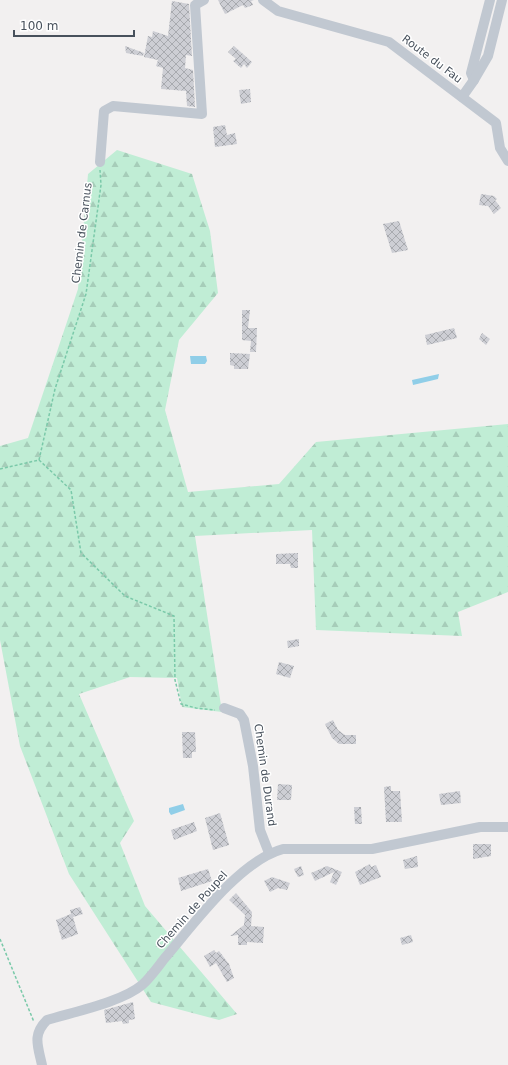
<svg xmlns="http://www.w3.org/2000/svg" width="508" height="1065" font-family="'DejaVu Sans',sans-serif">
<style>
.forest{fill:url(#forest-firs)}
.water{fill:#90cee8}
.building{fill:url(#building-cross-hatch)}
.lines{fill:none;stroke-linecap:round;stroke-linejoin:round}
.path{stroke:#7ac9a9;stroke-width:1.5;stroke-dasharray:3 2;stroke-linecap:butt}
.minor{stroke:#c1c8d1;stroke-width:10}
.labels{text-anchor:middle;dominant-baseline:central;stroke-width:3;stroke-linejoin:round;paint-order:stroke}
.street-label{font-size:11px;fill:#48515c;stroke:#fff}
</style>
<defs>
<pattern id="forest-firs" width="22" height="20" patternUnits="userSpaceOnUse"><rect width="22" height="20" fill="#c0edd5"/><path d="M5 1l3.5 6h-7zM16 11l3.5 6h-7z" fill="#a6cdb9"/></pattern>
<pattern id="building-cross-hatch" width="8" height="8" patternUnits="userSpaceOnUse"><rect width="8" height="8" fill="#cdced4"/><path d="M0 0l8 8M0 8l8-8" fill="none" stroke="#a8aaaf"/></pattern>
</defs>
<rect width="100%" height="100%" fill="#f2f0f0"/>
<!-- forest -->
<path class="forest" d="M117,150L192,174L210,231L218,293L179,340L165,410L188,492L279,484L316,442L508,424V592L458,612L462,636L316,630L312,530L195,536L222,712L182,707L177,678L130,677L79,694L134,821L120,843L145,906L237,1014L219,1020L151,1002L69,874L20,746L0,640V446L28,438L78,289L88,174Z"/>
<!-- water -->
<g class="water">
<path d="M190,356H206L207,361L205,364H191Z"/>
<path d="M439,374L438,379L413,385L412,380Z"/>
<path d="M183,804L185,810L171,815L169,812V808Z"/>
</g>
<!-- building -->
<g class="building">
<path d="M218,0H254L251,1L253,5L245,8L243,5L225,14Z"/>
<path d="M172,1L189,4L192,56L186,55L185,68L193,70L195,107L187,106L186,91L161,89L163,68L156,66L158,60L144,57L148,36L152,37L153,31L168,36Z"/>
<path d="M125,46L144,53L143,56L126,53Z"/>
<path d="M234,46L252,62L247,68L244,64L241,68L233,61L236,59L228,52Z"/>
<path d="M250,89L251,102L241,104L239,90Z"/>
<path d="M225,125L227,135L235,133L237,144L215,147L213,127Z"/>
<path d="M481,194L494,196L497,199L495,200L501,208L494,214L488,206L479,205Z"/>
<path d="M399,221L408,250L392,253L383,224Z"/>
<path d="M242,310H250L248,328H257L256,352H250L251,341L242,340Z"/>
<path d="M454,328L457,338L427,345L425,335Z"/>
<path d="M482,333L490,339L486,345L479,339Z"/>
<path d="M230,353L250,354L248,369H234V366L230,365Z"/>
<path d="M298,553V568H291L290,564H276V554Z"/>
<path d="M299,639V646L288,648L287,641Z"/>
<path d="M279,662L294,666L290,678L276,674Z"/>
<path d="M333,720L338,730L345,735H356V744H339L332,738L325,724Z"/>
<path d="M182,732H195L196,752H192V758H183Z"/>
<path d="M278,784L292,785L291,800H277Z"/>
<path d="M391,786V791H400L402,822H386L384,787Z"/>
<path d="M460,791L461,803L441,805L439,794Z"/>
<path d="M354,807H361L362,824H355Z"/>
<path d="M220,813L229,845L213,850L205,818Z"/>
<path d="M194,822L197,831L174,840L171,830Z"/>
<path d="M473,844H491V856L473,859Z"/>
<path d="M417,856L418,867L405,869L403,860Z"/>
<path d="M370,864L371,867L376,865L381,877L360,885L355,872Z"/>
<path d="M301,866L304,875L298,877L294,869Z"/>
<path d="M327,866L342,872L336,885L330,882L334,872L315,881L311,873Z"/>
<path d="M208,869L212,881L181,891L178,878Z"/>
<path d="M272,877L290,883L287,890L278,888L270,892L264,881Z"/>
<path d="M236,893L252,912L251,926L264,927L263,943L247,942V945H238V935L230,936L244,925L245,915L229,900Z"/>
<path d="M80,907L83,914L73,917L78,934L62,940L56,920L71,914L70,910Z"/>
<path d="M411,935L413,942L402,945L400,938Z"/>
<path d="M214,950L216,953L219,951L229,964L234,978L227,982L216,963L210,967L204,956Z"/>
<path d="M133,1002L135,1019L129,1020V1023L123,1024L122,1021L106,1023L104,1010Z"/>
</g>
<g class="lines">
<!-- path -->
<g class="path">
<path d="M39,460L71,490L81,553L125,596L174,616L175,680L181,704L196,708L215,710"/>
<path d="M0,469L39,460L55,389L86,294L101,185L100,170"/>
<path d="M0,939L34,1022"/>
</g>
<!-- minor -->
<g class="minor">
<path d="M263,0L278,11L389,42L496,123L500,148L508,161"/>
<path d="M474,80L471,73L490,0"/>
<path d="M462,97L474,80L488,56L502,0"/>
<path d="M100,162L104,111L113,106L202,114L195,5L204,0"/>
<path d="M224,708L240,714L244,720L253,766L260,830L269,853"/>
<path d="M42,1065C38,1046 32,1035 47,1020C73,1012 122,1002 142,985C150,978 157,968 164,959C193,925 239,861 283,849H372L480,827H508"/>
</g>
</g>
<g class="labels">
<!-- street labels -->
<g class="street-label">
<text transform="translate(432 59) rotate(37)">Route du Fau</text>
<text transform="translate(82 233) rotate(-83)">Chemin de Carnus</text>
<text transform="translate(265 775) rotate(82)">Chemin de Durand</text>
<text transform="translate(192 910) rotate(-48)">Chemin de Poupel</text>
</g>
</g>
<!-- scale -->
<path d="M14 30v6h120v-6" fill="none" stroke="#48515c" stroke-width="2"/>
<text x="20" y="30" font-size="12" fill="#48515c" stroke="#ffffff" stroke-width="3" paint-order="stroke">100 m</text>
</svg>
